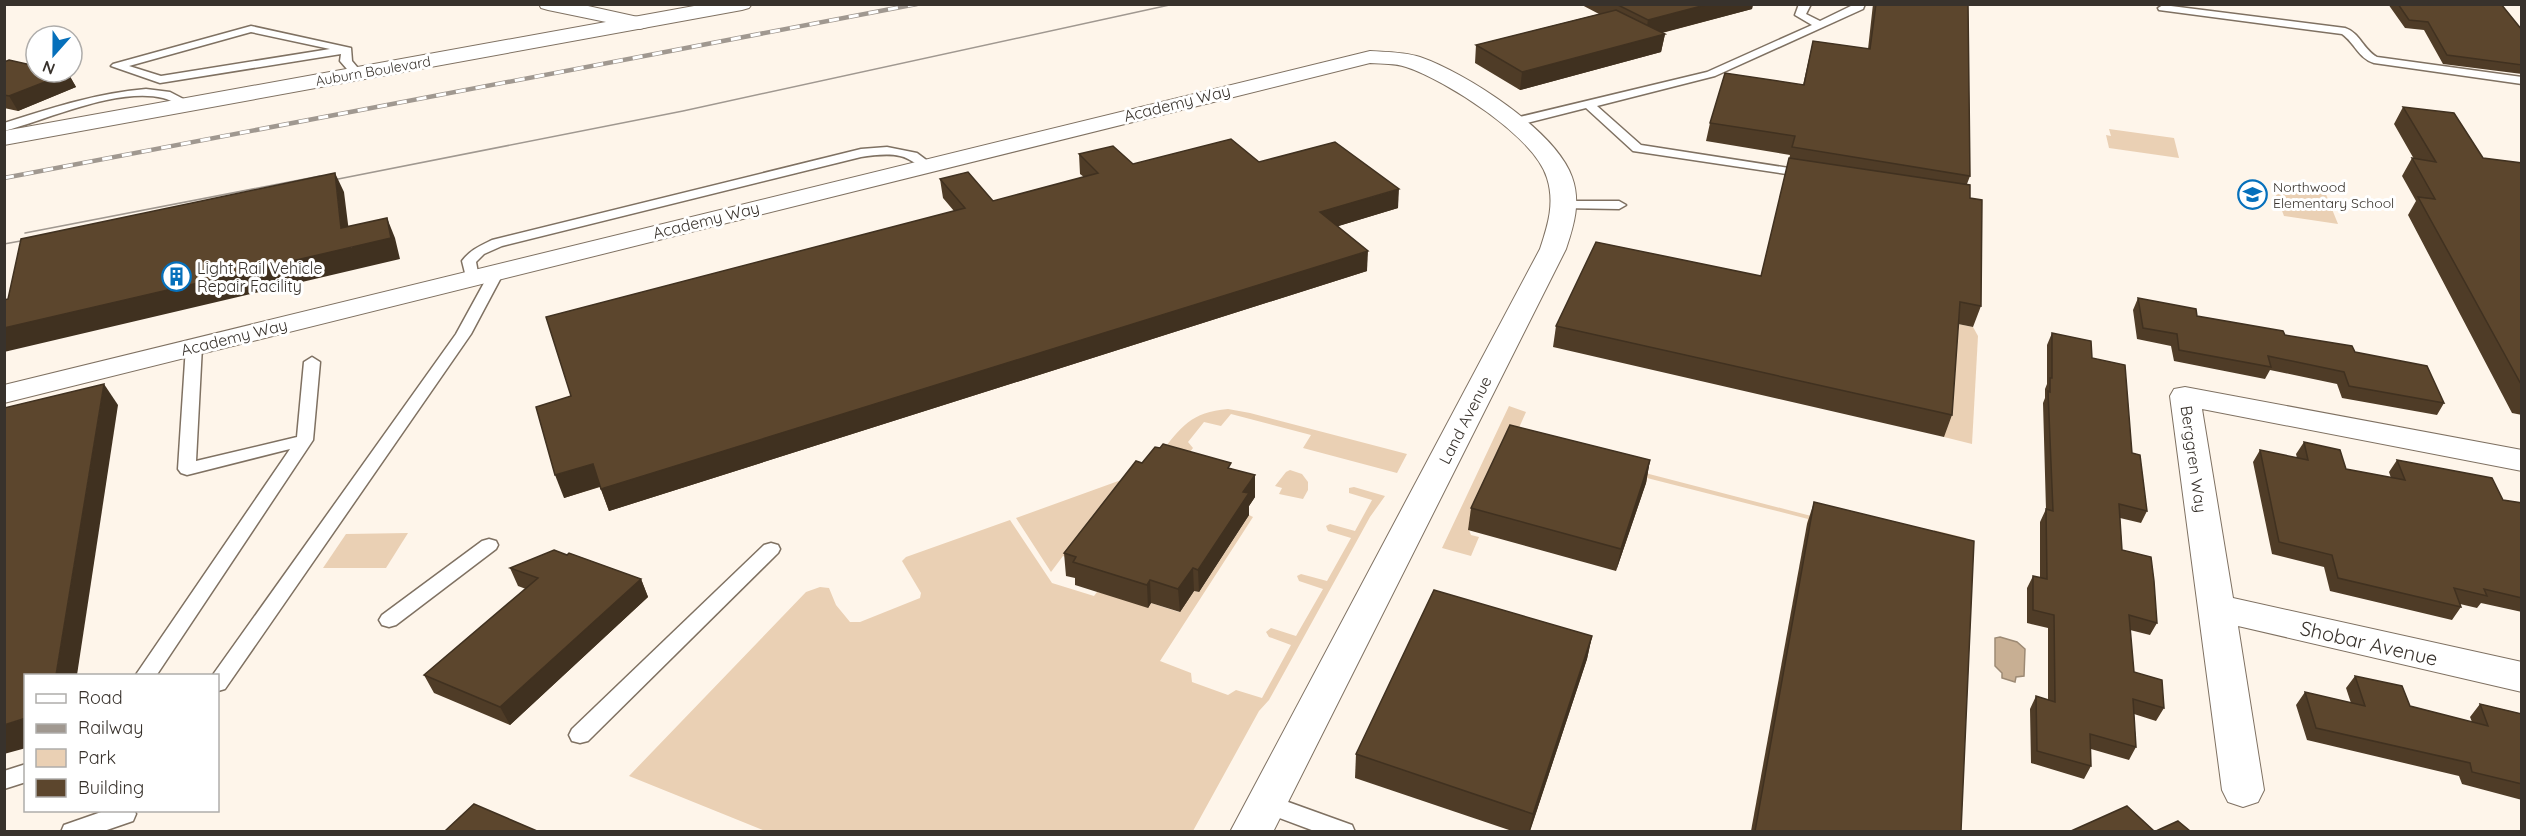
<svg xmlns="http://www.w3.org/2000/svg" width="2526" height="836" font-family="Quicksand,sans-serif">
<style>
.green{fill:#ead0b4}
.water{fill:#c8af93;stroke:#9d8a74;stroke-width:1.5}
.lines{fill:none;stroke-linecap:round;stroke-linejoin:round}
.lane-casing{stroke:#7f7162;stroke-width:3}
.street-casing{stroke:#7f7162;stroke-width:2}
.secondary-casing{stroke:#7f7162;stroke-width:2}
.lane{fill:#fff;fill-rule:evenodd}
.street{fill:#fff;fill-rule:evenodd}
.secondary{fill:#fff;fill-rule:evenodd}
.tram{stroke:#a09890;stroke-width:1.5}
.rail-casing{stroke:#a09890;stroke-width:4.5}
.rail{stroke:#fff;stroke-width:3;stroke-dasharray:10;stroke-linecap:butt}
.wall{fill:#4f3c27}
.shaded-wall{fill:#403120}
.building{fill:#5c462d;stroke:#403120;stroke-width:1.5}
.labels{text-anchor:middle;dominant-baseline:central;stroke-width:6;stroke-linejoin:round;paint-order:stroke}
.far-street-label{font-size:14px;fill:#38322c;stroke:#fff}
.far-poi-label{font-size:14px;fill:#38322c;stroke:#fff;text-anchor:start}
.street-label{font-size:16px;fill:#38322c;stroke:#fff}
.poi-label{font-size:16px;fill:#38322c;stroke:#fff;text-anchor:start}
.near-street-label{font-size:20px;fill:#38322c;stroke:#fff}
</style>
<rect width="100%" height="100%" fill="#fef5ea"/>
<!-- green -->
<g class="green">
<path d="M2109,129L2174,138L2179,158L2109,148L2106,135L2111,136Z"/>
<path d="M2296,188L2325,192L2338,224L2284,216L2276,195Z"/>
<path d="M1759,285L1973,327L1978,336L1972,444L1944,437Z"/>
<path d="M1509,406L1526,412L1514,439L1931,547L1934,530L1966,538L1964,564L1807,524L1808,519L1647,478L1646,483L1469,530L1471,535L1479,537L1471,556L1442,548Z"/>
<path d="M1228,409L1250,413L1407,454L1397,473L1303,448L1311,435L1231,414L1221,426L1204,422L1188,442L1193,448L1183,461L1160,454C1181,427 1191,412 1228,409Z"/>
<path d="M1290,470L1302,474L1308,482V490L1303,499L1279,494L1282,488L1275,486L1286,472Z"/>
<path d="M1135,475L1068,558L1063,556L1051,572L1016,518Z"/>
<path d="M1354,487L1385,496L1370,517L1269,700L1259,711L1193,831H765L629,776L806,592L820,587L829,588L836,605L850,622H860L920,598L921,593L902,561L906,557L1010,520L1052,583L1094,596L1097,592L1151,603L1179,612L1194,591L1199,592L1249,515L1253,517L1160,661L1191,673L1192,682L1228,695L1236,690L1262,698L1291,645L1269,637L1266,632L1271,628L1296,636L1323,589L1299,581L1297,576L1301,574L1327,581L1351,538L1328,531L1326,526L1330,524L1355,531L1372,500L1349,493V488Z"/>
<path d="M408,533L386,568H323L346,534Z"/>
</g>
<!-- water -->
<path class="water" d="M2000,637L2017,642L2025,649L2024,676L2016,677L2015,682L2002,678V673L1995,666V638Z"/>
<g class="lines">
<defs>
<g id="lane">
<path d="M1799,4H1811L1806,14L1820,21L1855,4H1865L1863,9L1715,76L1597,106L1641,145L1808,171L1813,172L1814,175L1813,178L1633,151L1586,108L1515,126L1509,122L1511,119L1707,72L1812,25L1795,15Z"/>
<path d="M2163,5L2345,28C2360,33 2363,49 2377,57L2522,77V84L2374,63C2358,58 2355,43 2342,34L2159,10L2158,8Z"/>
<path d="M251,26L351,48L352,61L363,74L361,76H353L340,61L341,54L160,83L111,66L113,64ZM251,32L330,49L161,76L129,66Z"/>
<path d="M146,89L170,92L195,105L189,109C180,106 172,100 163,98C118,87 49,119 4,131V123C51,108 97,93 146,89Z"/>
<path d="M887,147L917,153L933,165L931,168C920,170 912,158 900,156C888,153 874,155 861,157L502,246L484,254L476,262L479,278L477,281H467L462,261C470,250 480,246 492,240L861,149Z"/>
<path d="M1565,201H1619L1626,205L1619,209L1560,208L1558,205Z"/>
<path d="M497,268L504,272L471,334L225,689L218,691V676H212L456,334L490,272Z"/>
<path d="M194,341L202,346L196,461L297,437L304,362L312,357L320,362L313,440L156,676H135L290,449L187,475L181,473L178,469L186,346Z"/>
<path d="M489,539L496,541L498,545L496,549L396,625L389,627L382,625L379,620L382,615L482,541Z"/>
<path d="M771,543L778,545L780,549L778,553L588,741L580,743L572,741L569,735L572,729L764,545Z"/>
<path d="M26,764V782L4,789V771Z"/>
<path d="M1266,794L1352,825L1355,832H1317L1258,810L1255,803L1258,796Z"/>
<path d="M107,810H134L136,814L133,821L101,832H61L64,825Z"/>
</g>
<g id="street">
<path d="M539,4H579L647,19L650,23L647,27L640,29L548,10L541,8Z"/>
<path d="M1370,51C1387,52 1404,52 1420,57C1466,73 1555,130 1572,177C1581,202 1574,225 1566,249L1273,832H1230L1540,249C1548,225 1555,203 1547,178C1535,137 1446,80 1406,67C1395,63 1382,64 1370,63L4,403V385Z"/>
<path d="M2185,387L2522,450V471L2202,409L2233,598L2522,662V692L2238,626L2264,790L2258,802L2243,807L2228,802L2222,790L2170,396L2174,389Z"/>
</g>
<path id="secondary" d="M705,4H752L749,8L742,10L4,145V131Z"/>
</defs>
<!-- lane casing -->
<use href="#lane" class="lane-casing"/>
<!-- street casing -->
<use href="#street" class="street-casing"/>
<!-- secondary casing -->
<use href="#secondary" class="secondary-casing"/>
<!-- lane -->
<use href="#lane" class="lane"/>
<!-- street -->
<use href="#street" class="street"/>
<!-- secondary -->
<use href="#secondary" class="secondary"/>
<!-- tram -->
<g class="tram">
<path d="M323,182L683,111L1174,4"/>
<path d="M25,233L320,176"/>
<path d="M4,244L37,238"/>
</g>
<defs>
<path id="rail" d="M4,178L917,4"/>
</defs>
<!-- rail casing -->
<use href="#rail" class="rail-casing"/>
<!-- rail -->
<use href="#rail" class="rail"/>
</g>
<!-- wall -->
<g class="wall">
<path d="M1580,4H1753L1752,9L1662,33L1665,34L1661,52L1520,90L1475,63L1476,45L1599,14Z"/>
<path d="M1873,4H1968L1970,176L1967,184L1970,198L1981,306L1973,327L1958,324L1952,415L1944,437L1553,347L1556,326L1761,276L1790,155L1706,141L1710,123L1803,85L1813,41L1868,49Z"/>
<path d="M2388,4H2501L2522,30V74L2443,64L2424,30L2405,28Z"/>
<path d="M4,62L68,73L76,87L18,111L4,108Z"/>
<path d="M2403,107L2483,158L2522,163V415L2512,413L2408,215L2416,201L2402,176L2412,158L2414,159L2394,124Z"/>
<path d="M1079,154L1133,164L1259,162L1398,208L1338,226L1367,271L609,511L600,487L564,498L571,396L954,211L943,198L940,179L993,201L1084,177L1080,174Z"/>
<path d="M2138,298L2197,316L2285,335L2355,352L2444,403L2437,415L2342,398L2337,384L2270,370L2265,379L2174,361L2171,346L2137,339L2133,310Z"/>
<path d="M2052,333L2092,358L2132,453L2147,511L2141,523L2120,518L2122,550L2157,623L2150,635L2130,630L2134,672L2164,708L2156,721L2134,714L2136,747L2129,760L2091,749V766L2084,779L2031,763L2030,709L2036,696L2048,700V628L2027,623V588L2033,576L2040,578V522L2046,509V510L2043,403L2045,398V389L2047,384V345Z"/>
<path d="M2304,442L2346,469L2391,478L2389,472L2397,460L2503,500L2522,503V612L2481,603L2477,608L2460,604L2461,607L2452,620L2330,591L2324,567L2272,554L2253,462L2260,450L2297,458L2296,454Z"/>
<path d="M1650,460L1646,483L1616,571L1468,530L1471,508Z"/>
<path d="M1142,463L1231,468L1255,497L1249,506V515L1199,592L1194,591L1180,612L1151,603L1148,608L1075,585V578L1066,576L1064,553Z"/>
<path d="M1814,502L1961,831H1751L1807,524Z"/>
<path d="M510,568L641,579L648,597L510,725L434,693L424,675L526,589L518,586Z"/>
<path d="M1592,636L1587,659L1530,831H1512L1355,778L1356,754Z"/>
<path d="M2355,676L2410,706L2472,722L2470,717L2480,704L2522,714V800L2462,784L2459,776L2307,740L2296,705L2305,692L2351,703L2346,688Z"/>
</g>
<!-- shaded-wall -->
<g class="shaded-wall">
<path d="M1709,4H1753L1752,9L1645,37L1648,20Z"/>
<path d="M1665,34L1661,52L1520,90L1522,72Z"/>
<path d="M68,73L76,87L18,111L9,96Z"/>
<path d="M335,173L344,192L351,248L387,218L395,238L400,259L4,352V328L341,228Z"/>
<path d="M1399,189L1398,208L1319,232L1320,212Z"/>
<path d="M1368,251L1367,271L609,511L601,489Z"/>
<path d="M104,384L118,405L77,675H56Z"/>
<path d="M1650,460L1646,483L1616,571L1621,549Z"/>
<path d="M593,464L601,486L564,498L555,475Z"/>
<path d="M1255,475V497L1249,506V515L1199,592L1198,570L1243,492Z"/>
<path d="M1193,568L1194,591L1180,612L1178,589Z"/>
<path d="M641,579L648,597L510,725L500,707Z"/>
<path d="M1150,580L1151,603L1148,608L1147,585Z"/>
<path d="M1592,636L1587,659L1530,831H1529L1533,814Z"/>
<path d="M26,718V748L4,754V725Z"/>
</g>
<!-- building -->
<g class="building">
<path d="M1616,4H1709L1648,20Z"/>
<path d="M1876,4H1968L1970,176L1792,147L1795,136L1710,123L1725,73L1804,85L1813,41L1870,49Z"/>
<path d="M2398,4H2501L2522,30V65L2447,55L2428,22L2409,20Z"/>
<path d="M1616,10L1665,34L1522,72L1476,45Z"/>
<path d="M9,60L36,66V72H63L68,73L9,96L4,95V62Z"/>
<path d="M2403,107L2454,113L2483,158L2522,163V386L2418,197L2435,199L2412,158L2436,162Z"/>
<path d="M1231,139L1259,162L1335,142L1399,189L1320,212L1368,251L601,489L593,464L555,475L536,407L571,396L546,317L965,208L940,179L968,172L993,201L1098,173L1079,154L1113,146L1133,164Z"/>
<path d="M1789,158L1970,185V198L1982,200L1981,306L1960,302L1952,415L1556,326L1596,242L1761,276Z"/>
<path d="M335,173L341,228L387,218L391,238L4,328V300L8,299L21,239Z"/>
<path d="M2138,298L2196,309L2197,316L2283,331L2285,335L2352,346L2355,352L2427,366L2444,403L2349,386L2344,372L2268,356L2271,367L2179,350L2177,334L2143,328Z"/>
<path d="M2052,333L2091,341L2092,358L2125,365L2132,453L2140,455L2147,511L2119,504L2122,550L2151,557L2154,581L2157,623L2129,615L2134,672L2162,680L2164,708L2133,699L2136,747L2090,734L2091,766L2037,751L2036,696L2055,702L2054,615L2033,610V576L2047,579L2046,509L2053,511L2048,391L2050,392V378H2052Z"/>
<path d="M104,384L56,675H26V718L4,725V408Z"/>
<path d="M1510,425L1650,460L1621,549L1471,508Z"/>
<path d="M2304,442L2340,450L2346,469L2405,480L2397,460L2492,478L2503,500L2522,503V598L2484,589L2487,596L2454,588L2461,607L2338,578L2332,555L2279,542L2260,450L2308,460Z"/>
<path d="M1163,444L1231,463L1228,468L1255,475L1243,492L1249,493L1198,570L1193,568L1178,589L1150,580L1147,585L1073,562L1076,557L1064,553L1136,461L1142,463L1155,447L1160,448Z"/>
<path d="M1814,502L1974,541L1961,831H1755Z"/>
<path d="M554,550L567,555L569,553L641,579L500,707L424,675L538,578L510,568Z"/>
<path d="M1434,590L1592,636L1533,814L1356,754Z"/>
<path d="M2355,676L2402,686L2410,706L2488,726L2480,704L2522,714V784L2472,772L2470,763L2316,728L2305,692L2365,706Z"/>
<path d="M474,804L537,831H445Z"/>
<path d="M2127,806L2154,831H2071Z"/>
<path d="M2178,821L2190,831H2156Z"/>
</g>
<!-- icons -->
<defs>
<symbol id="school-ring" viewBox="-11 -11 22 22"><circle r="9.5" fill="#fff" stroke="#0670bb" stroke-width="1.5"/><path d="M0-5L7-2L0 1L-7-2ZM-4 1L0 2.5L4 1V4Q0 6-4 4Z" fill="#0670bb"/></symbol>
<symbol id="building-ring" viewBox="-11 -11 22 22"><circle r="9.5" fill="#fff" stroke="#0670bb" stroke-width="1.5"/><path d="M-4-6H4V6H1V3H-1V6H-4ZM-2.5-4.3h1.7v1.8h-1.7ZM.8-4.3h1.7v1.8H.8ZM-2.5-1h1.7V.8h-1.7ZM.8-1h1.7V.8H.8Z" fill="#0670bb"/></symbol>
</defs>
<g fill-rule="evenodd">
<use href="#school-ring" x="2236" y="178" width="33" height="33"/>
<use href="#building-ring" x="160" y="260" width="33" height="33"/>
</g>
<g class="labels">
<!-- far-street labels -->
<g class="far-street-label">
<text transform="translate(373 71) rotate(-10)">Auburn Boulevard</text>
</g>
<!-- far-poi labels -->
<g class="far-poi-label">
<text x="2273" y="187">Northwood<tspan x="2273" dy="16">Elementary School</tspan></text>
</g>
<!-- street labels -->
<g class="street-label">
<text transform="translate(1177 103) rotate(-14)">Academy Way</text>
<text transform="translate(706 220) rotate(-14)">Academy Way</text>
<text transform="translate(234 337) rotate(-14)">Academy Way</text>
<text transform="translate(1465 420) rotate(-63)">Land Avenue</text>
<text transform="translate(2194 459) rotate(82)">Berggren Way</text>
</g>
<!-- poi labels -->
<g class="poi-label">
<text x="197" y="268">Light Rail Vehicle<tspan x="197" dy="18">Repair Facility</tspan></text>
</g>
<!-- near-street labels -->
<g class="near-street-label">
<text transform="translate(2369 643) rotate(13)">Shobar Avenue</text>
</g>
</g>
<!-- border -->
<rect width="2526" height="836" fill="none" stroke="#38322c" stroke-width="12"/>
<!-- legend -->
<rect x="24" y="674" width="195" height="138" fill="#ffffff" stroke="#afadab" stroke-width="1.5"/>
<rect x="36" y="694" width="30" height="9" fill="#ffffff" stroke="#afadab" stroke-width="1.5"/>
<text x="78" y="704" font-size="18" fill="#38322c">Road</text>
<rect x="36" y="724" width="30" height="9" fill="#a09890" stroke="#afadab" stroke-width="1.5"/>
<text x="78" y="734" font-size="18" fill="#38322c">Railway</text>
<rect x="36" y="749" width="30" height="18" fill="#ead0b4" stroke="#afadab" stroke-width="1.5"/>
<text x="78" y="764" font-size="18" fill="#38322c">Park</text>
<rect x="36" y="779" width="30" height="18" fill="#5c462d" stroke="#afadab" stroke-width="1.5"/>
<text x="78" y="794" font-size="18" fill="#38322c">Building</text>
<!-- north arrow -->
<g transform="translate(54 54) rotate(201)"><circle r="28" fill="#ffffff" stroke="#afadab" stroke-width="1.5"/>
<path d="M0-4.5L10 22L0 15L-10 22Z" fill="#0670bb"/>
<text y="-9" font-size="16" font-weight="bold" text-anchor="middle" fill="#38322c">N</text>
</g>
</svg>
